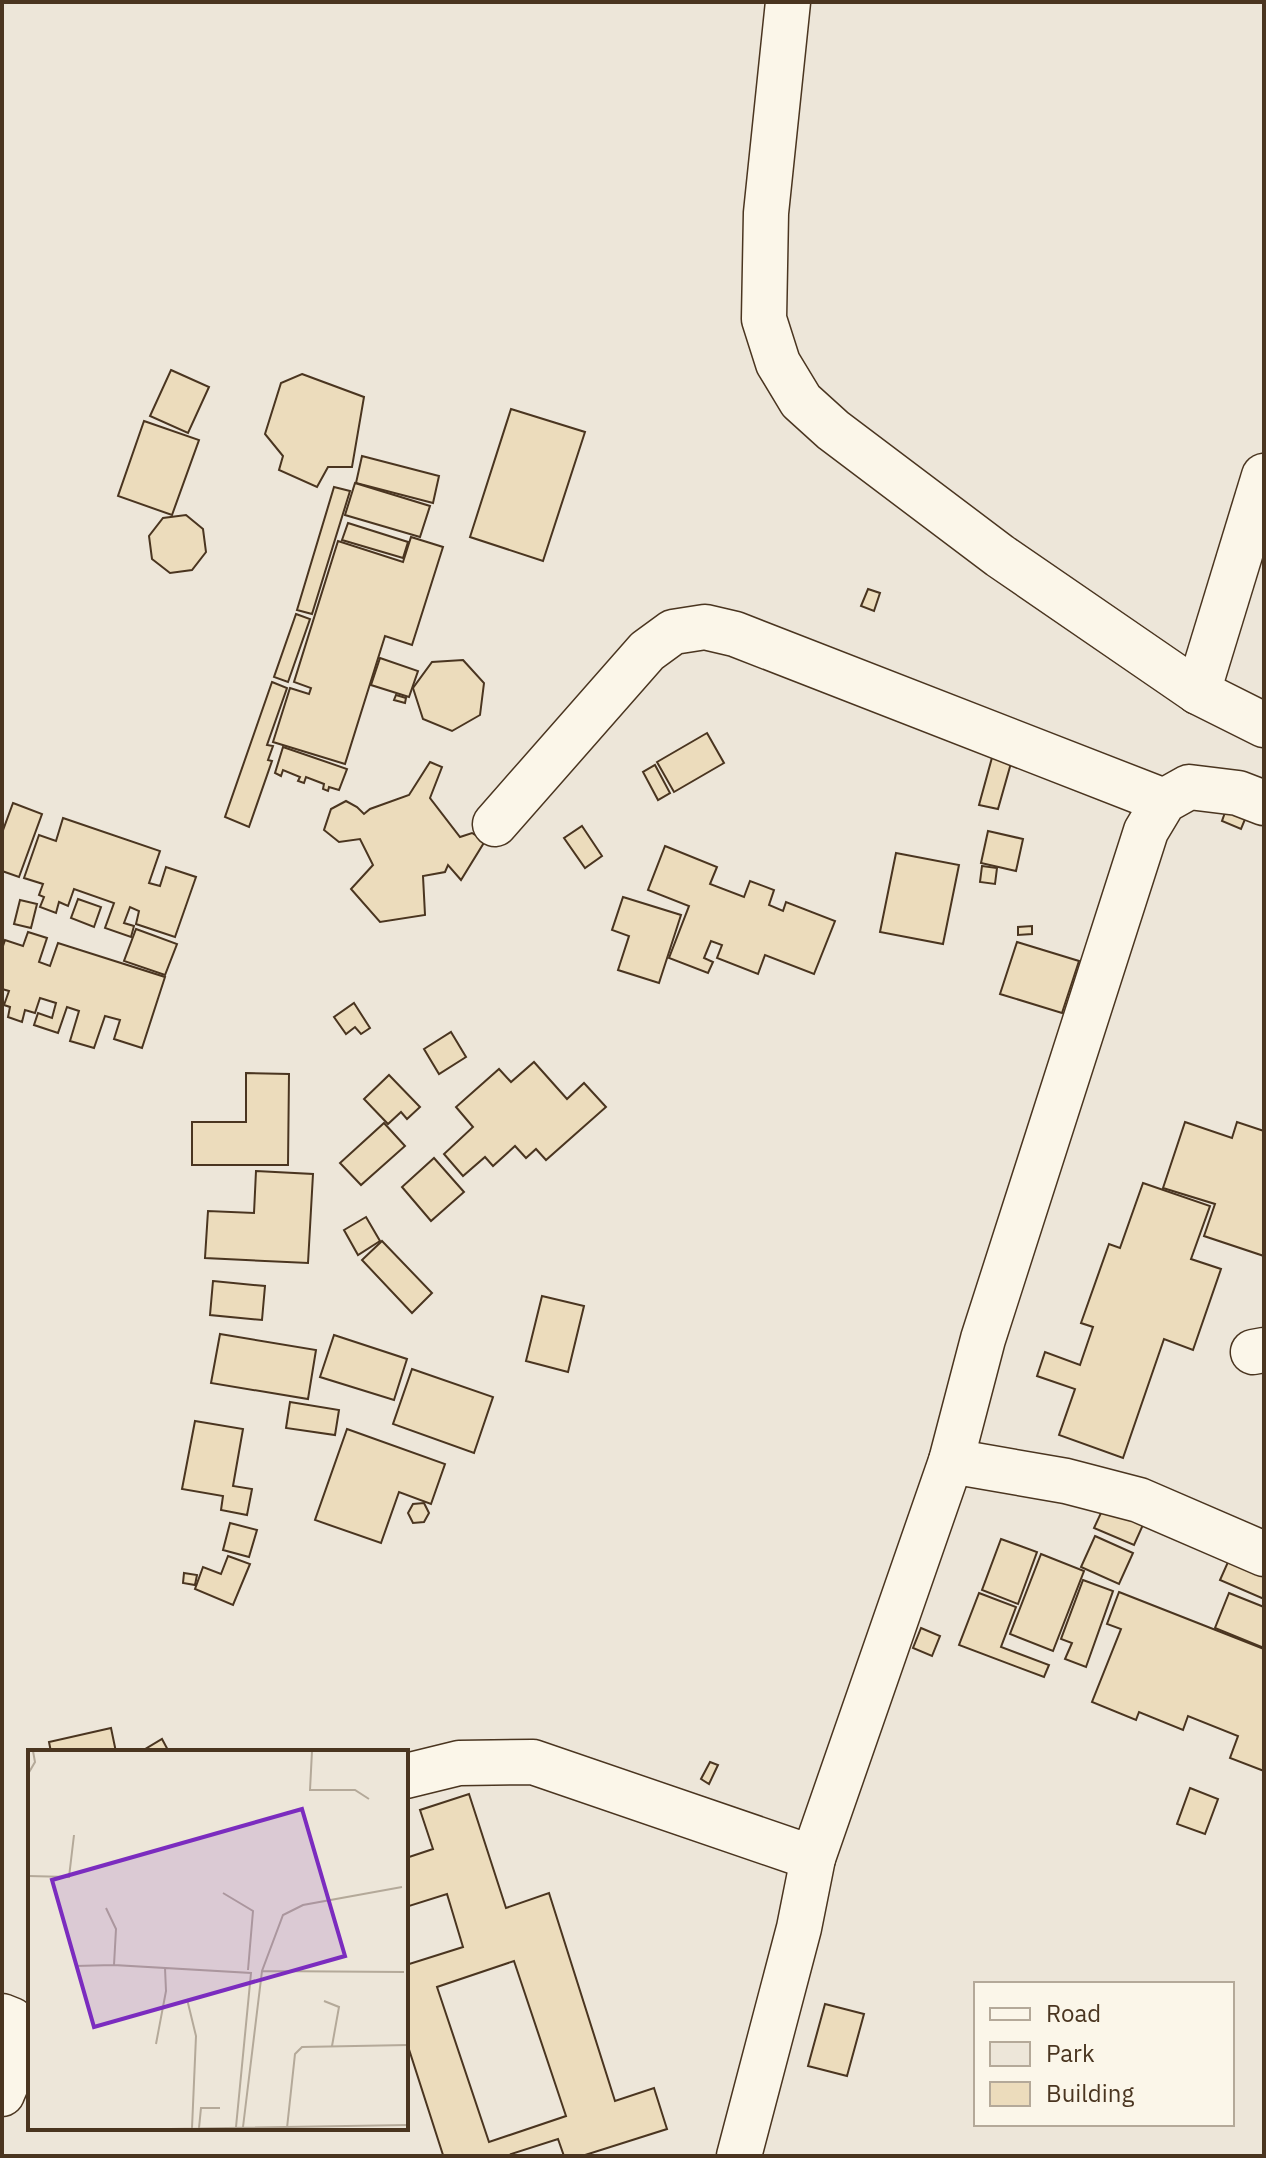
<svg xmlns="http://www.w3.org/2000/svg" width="1266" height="2158" font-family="'IBM Plex Sans',sans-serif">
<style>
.green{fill:#ede6d9;stroke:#887966;stroke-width:2;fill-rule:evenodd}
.building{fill:#ecdcbc;stroke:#4a3520;stroke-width:2;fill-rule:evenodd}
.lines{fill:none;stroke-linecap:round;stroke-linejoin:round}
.minor-casing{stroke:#4a3520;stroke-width:47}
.minor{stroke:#fbf6e9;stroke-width:44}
.inset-road{fill:none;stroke:#b4a999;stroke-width:2}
.view{fill:#7b2cbf;fill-opacity:0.15;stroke:#7b2cbf;stroke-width:4}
.inset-edge{fill:none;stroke:#4a3520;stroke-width:4}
</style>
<rect width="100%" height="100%" fill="#fbf6e9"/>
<!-- green -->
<path class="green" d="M2,2H1264V2156H2ZM30,1752H406V2128H30ZM976,1984H1232V2124H976Z"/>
<!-- building -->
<g class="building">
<path d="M171,370L209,387L188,433L150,416Z"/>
<path d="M302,374L364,397L352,467H328L317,487L279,470L283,456L265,434L281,383Z"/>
<path d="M511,409L585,432L543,561L470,537Z"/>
<path d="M144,421L199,440L172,515L118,496Z"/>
<path d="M362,456L439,476L433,503L356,483Z"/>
<path d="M355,483L430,506L420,537L345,515Z"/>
<path d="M334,487L350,491L312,614L297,610Z"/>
<path d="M186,515L203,529L206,552L192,570L170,573L152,559L149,536L163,518Z"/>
<path d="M348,523L408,542L403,558L342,540Z"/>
<path d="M411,537L443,547L412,645L385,636L345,764L273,742L290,688L309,694L311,688L294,682L338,541L403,562Z"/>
<path d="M868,589L880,593L874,611L861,606Z"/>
<path d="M296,614L310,619L288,682L274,677Z"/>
<path d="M380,658L418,671L409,697L371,685Z"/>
<path d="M463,660L484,683L480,715L452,731L423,719L413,688L432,662Z"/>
<path d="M272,682L287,688L267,745L273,746L268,760L272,761L249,827L225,817Z"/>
<path d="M396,695L406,698L405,703L394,700Z"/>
<path d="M707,733L724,763L674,792L657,762Z"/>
<path d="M996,743L1015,749L998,809L979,805Z"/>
<path d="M283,747L347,769L339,790L329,787L328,791L323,789L324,784L306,777L304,783L298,781L300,777L283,770L281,776L275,773Z"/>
<path d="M430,762L442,767L430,798L460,837L472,833L485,841L461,880L448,865L445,872L423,876L425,915L380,922L351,889L373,865L360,839L339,842L324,830L331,809L346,801L357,807L364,814L370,809L409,795Z"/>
<path d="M655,765L670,793L658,800L643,772Z"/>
<path d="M13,803L42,814L19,877L2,871V833Z"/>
<path d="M1228,804L1248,812L1241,829L1222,821Z"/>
<path d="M63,818L160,851L149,883L160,886L166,867L196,877L175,937L136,924L139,911L130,907L124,923L134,926L131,937L105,928L114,903L74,889L68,906L59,902L56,913L40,907L44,897L39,895L43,884L24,878L39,835L56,841Z"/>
<path d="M582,826L602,856L585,868L564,838Z"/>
<path d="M988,831L1023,839L1016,871L981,863Z"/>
<path d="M665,846L717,867L710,884L744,897L750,881L774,890L769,905L783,911L786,902L835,921L814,974L765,955L758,974L717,958L722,945L711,941L704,958L713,962L708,973L669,958L689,906L648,890Z"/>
<path d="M896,853L959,865L943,944L880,932Z"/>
<path d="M982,866L997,868L995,884L980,882Z"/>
<path d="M623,897L681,915L659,983L618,970L629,936L612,930Z"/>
<path d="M78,899L101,907L94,927L71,918Z"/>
<path d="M20,900L37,904L31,928L14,924Z"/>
<path d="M1032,926V934L1018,935V927Z"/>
<path d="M136,929L177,944L165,975L124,961Z"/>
<path d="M28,932L47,938L39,962L50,966L58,943L165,977L142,1048L114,1039L120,1020L105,1016L94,1048L70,1041L79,1011L67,1007L58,1033L34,1025L38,1013L52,1018L56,1003L40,998L35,1013L25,1010L22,1022L8,1017L10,1007L4,1005L9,991L2,989V949L5,940L23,946Z"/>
<path d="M1017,942L1079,961L1062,1013L1000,994Z"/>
<path d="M354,1003L370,1028L361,1034L355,1027L346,1034L334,1017Z"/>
<path d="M451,1032L466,1057L439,1074L424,1049Z"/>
<path d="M534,1062L567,1099L584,1083L606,1107L546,1160L536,1149L526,1158L515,1146L493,1166L485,1157L463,1176L444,1154L473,1127L456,1107L499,1069L511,1082Z"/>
<path d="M246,1073L289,1074L288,1165H192V1122H246Z"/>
<path d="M389,1075L420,1107L407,1119L401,1112L388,1124L364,1099Z"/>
<path d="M1185,1122L1232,1138L1237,1122L1264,1131V1256L1204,1236L1215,1204L1163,1188Z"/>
<path d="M384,1123L405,1146L361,1185L340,1163Z"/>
<path d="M434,1158L464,1192L431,1221L402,1187Z"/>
<path d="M256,1171L313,1174L308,1263L205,1258L208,1211L254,1213Z"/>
<path d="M1143,1183L1210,1206L1191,1259L1221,1269L1193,1350L1164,1339L1123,1458L1059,1435L1075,1389L1037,1376L1045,1352L1080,1365L1093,1327L1081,1323L1109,1244L1120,1248Z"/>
<path d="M366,1217L380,1241L358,1255L344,1230Z"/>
<path d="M382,1241L432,1293L412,1313L362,1260Z"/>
<path d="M213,1281L265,1286L262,1320L210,1315Z"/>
<path d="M542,1296L584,1306L568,1372L526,1361Z"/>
<path d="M220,1334L316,1350L308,1399L211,1383Z"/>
<path d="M334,1335L407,1359L394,1400L320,1377Z"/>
<path d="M412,1369L493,1397L474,1453L393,1424Z"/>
<path d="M290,1402L339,1410L335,1435L286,1428Z"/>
<path d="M195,1421L243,1429L233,1486L252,1489L247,1515L221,1510L223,1496L182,1489Z"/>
<path d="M347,1429L445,1464L431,1504L399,1492L381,1543L315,1520Z"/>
<path d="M1107,1500L1146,1518L1134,1545L1094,1528Z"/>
<path d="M424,1503L429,1513L424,1522L413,1523L408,1513L413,1504Z"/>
<path d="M230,1523L257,1530L249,1557L223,1550Z"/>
<path d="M1095,1536L1133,1553L1119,1584L1081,1567Z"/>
<path d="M1001,1539L1037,1552L1018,1604L982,1590Z"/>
<path d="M1232,1553L1264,1567V1599L1220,1580Z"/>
<path d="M1041,1554L1084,1571L1053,1651L1010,1634Z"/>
<path d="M228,1556L250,1564L233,1605L195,1589L203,1567L221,1574Z"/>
<path d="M184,1573L197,1575L195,1585L183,1583Z"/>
<path d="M1083,1580L1113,1591L1086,1667L1065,1659L1072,1643L1061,1639Z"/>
<path d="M1119,1592L1264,1649V1771L1230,1758L1238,1736L1188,1716L1183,1730L1139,1712L1136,1720L1092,1702L1121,1629L1107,1624Z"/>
<path d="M979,1593L1016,1607L1001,1647L1049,1665L1044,1677L959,1645Z"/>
<path d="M1229,1593L1264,1607V1648L1215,1628Z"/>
<path d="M921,1628L940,1636L932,1656L913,1648Z"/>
<path d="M111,1728L116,1752H51L49,1742Z"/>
<path d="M162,1739L169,1752H143L142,1751Z"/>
<path d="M710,1762L718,1765L709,1784L701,1779Z"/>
<path d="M1190,1788L1218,1799L1205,1834L1177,1824Z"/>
<path d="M469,1794L506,1908L549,1893L615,2101L654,2088L667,2129L582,2156H564L558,2139L511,2154L512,2156H441L443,2155L406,2040V1965L463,1947L447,1894L406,1907V1858L433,1849L420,1810ZM514,1961L566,2116L489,2142L437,1987Z"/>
<path d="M825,2004L864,2014L847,2076L808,2066Z"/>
</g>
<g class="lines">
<defs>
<g id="minor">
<path d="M788,2L766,213L764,319L778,363L801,401L833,430L1000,556L1198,692L1264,725"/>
<path d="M1198,692L1264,476"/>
<path d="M495,824L647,651L673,632L705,627L735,634L1164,801"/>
<path d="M1253,1352L1264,1350"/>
<path d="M951,1461L1066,1481L1139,1500L1264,1554"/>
<path d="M406,1776L459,1763L533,1762L813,1858L951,1461L983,1339L1146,831L1164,801L1189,787L1238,793L1264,803"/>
<path d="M2,2016L12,2020C26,2051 14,2065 2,2094"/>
<path d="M739,2156L799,1928L813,1858"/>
</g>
</defs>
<!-- minor casing -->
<use href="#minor" class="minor-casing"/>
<!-- minor -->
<use href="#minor" class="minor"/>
</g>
<!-- overview -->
<g transform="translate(28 1750)">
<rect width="380" height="380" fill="#fbf6e9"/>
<path d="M0,1H380V379H0Z" fill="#ede6d9"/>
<path class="inset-road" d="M284,1L282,40H327L341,49M0,24L7,12L5,1M0,126L41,127L46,85M195,143L225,161L220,220M78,158L88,179L86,215L223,223L208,377M47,216L86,215M234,221L376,222M159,249L168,286L164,378M296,251L311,257L304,296M128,294L138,241L137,218M215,377L234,221L255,165L275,155L374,137M171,378L173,358H192M259,378L267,304L274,297L380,295M142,379L380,375"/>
<path class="view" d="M274,59L317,206L66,277L24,130Z"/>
<rect width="380" height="380" class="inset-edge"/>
</g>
<!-- border -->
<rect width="1266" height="2158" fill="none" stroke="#4a3520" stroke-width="8"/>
<!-- legend -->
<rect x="974" y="1982" width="260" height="144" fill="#fbf6e9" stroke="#b4a999" stroke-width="2"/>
<rect x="990" y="2008" width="40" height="12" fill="#fbf6e9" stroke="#b4a999" stroke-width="2"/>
<text x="1046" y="2022" font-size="24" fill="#4a3520">Road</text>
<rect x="990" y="2042" width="40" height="24" fill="#ede6d9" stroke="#b4a999" stroke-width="2"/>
<text x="1046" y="2062" font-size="24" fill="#4a3520">Park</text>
<rect x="990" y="2082" width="40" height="24" fill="#ecdcbc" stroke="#b4a999" stroke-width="2"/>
<text x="1046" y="2102" font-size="24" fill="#4a3520">Building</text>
</svg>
